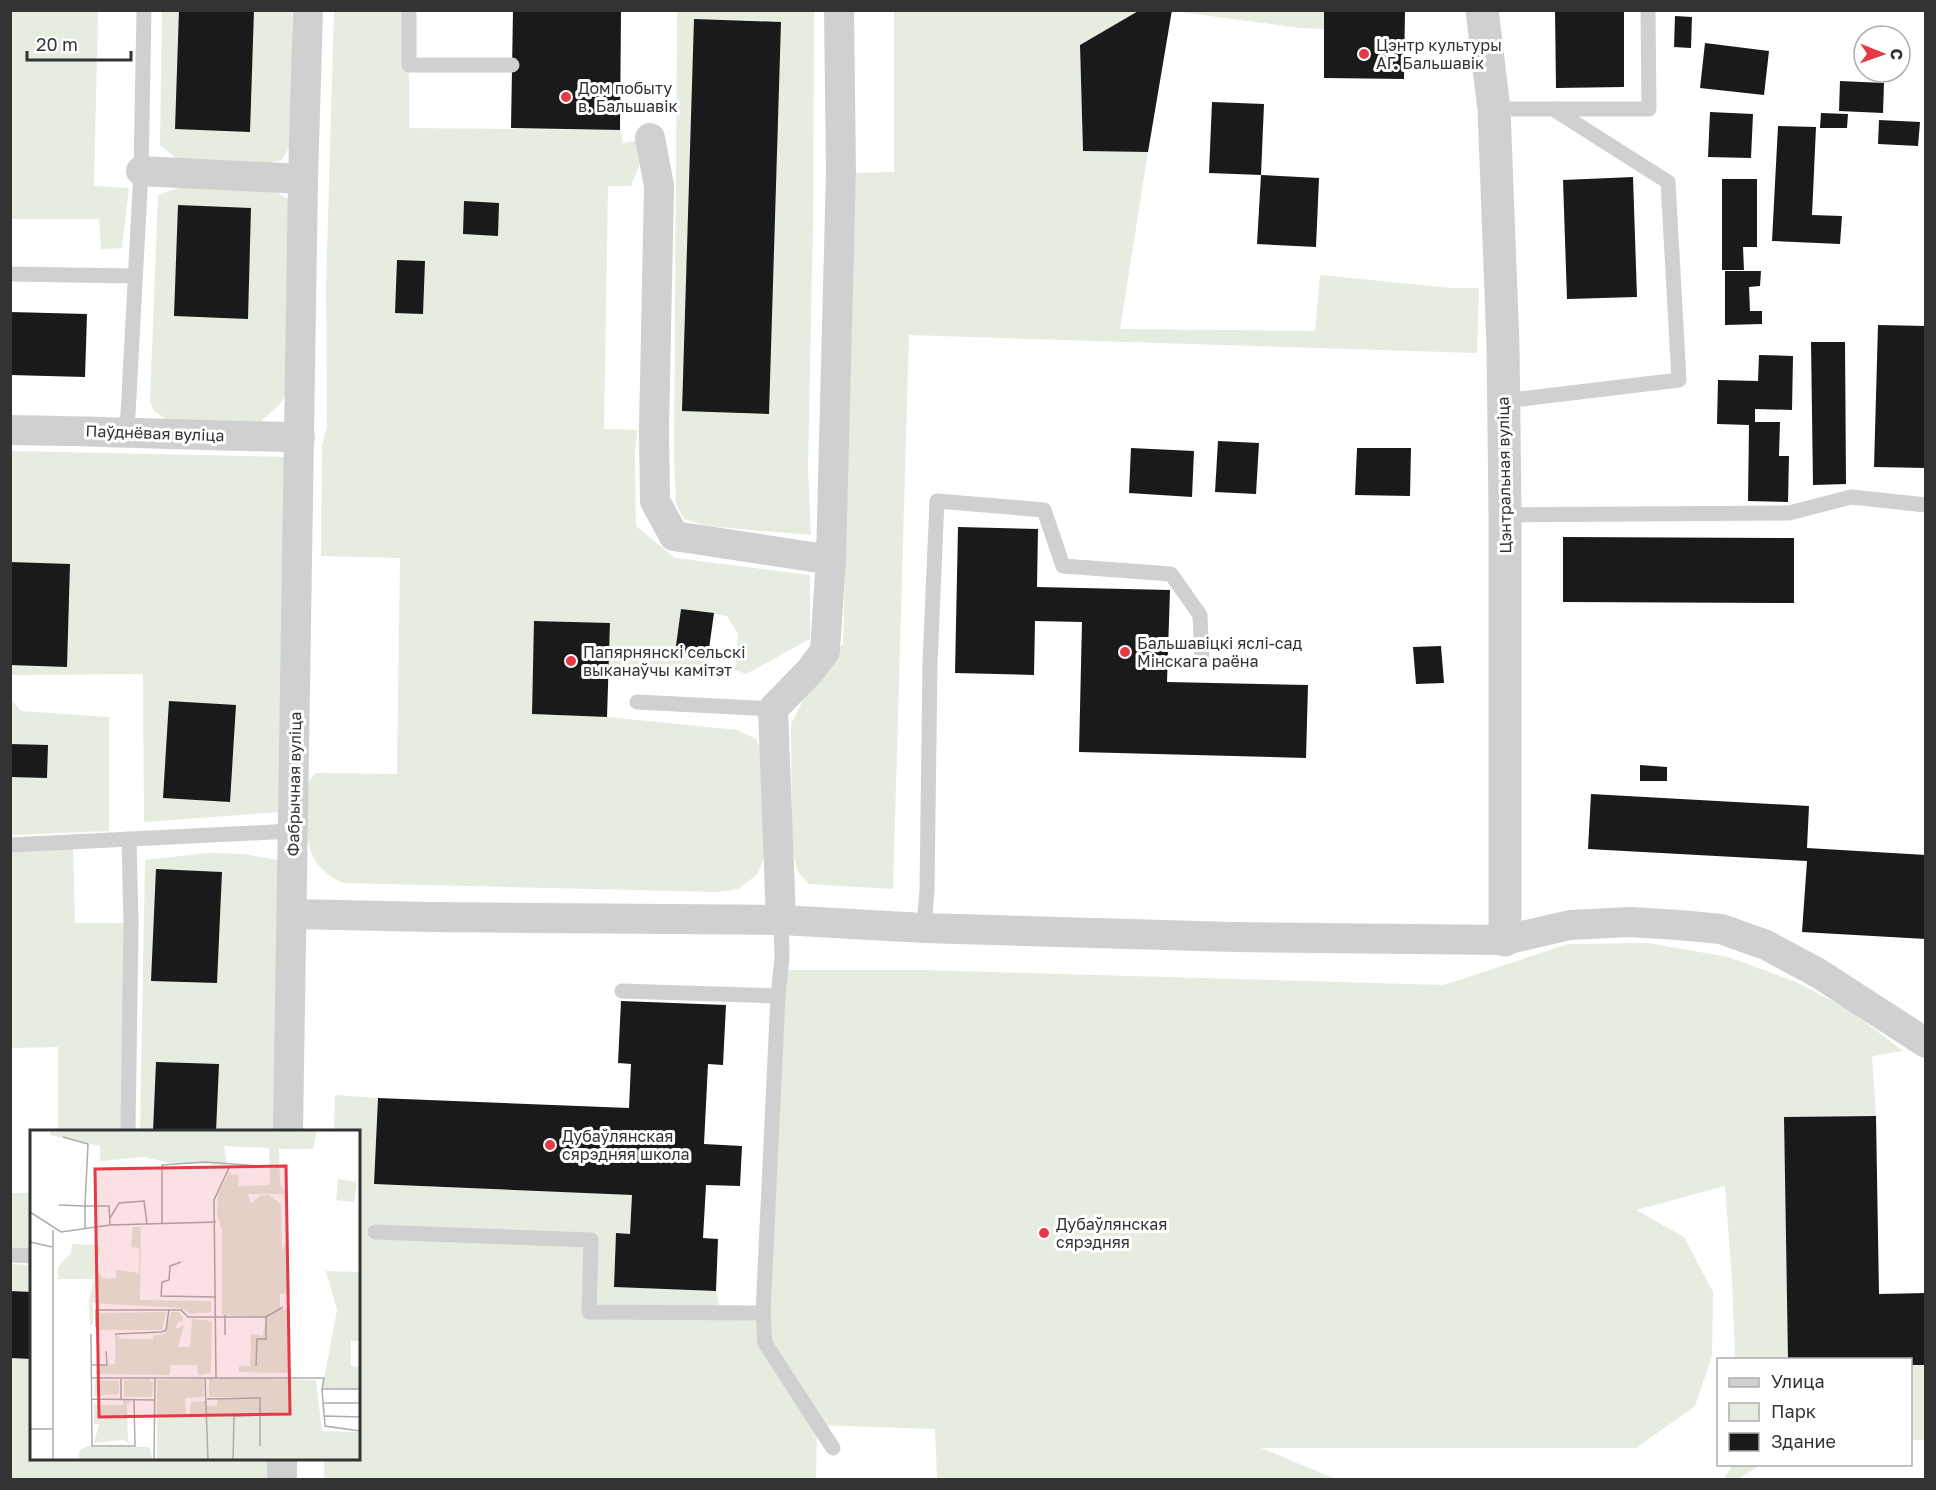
<svg xmlns="http://www.w3.org/2000/svg" width="1936" height="1490" font-family="'Golos Text',sans-serif">
<style>
.green{fill:#e6ecdf}
.building{fill:#1a1a1a}
.lines{fill:none;stroke-linecap:round;stroke-linejoin:round}
.service{stroke:#d0d0d0;stroke-width:15}
.minor{stroke:#d0d0d0;stroke-width:30}
.tertiary{stroke:#d0d0d0;stroke-width:33}
.poi-dot{fill:#e63946;stroke:#fff;stroke-width:2}
.labels{text-anchor:middle;dominant-baseline:central;stroke-width:6;stroke-linejoin:round;paint-order:stroke}
.poi-label{font-size:16px;fill:#333;stroke:#fff;text-anchor:start}
.street-label{font-size:16px;fill:#333;stroke:#fff}
.inset-road{fill:none;stroke:#adadad;stroke-width:1.5}
.view{fill:#e63946;fill-opacity:0.15;stroke:#e63946;stroke-width:3}
.inset-edge{fill:none;stroke:#333;stroke-width:3}
</style>
<rect width="100%" height="100%" fill="#fff"/>
<!-- green -->
<g class="green">
<path d="M11,10L98,11L94,186L129,188L122,248L101,249L99,219H11Z"/>
<path d="M162,11H292V116L290,146L282,160L266,163L178,160L160,145Z"/>
<path d="M334,11H406L409,65V128L620,130L623,143L650,138L631,186H608L604,429L637,430L635,453L636,526L675,558L810,575V639L746,674L735,670L738,634L727,616L681,609L675,653L708,656L706,674L609,670L610,623L535,621L532,714L607,717L737,730L756,739L766,760L765,855L758,874L738,889L717,892L344,883C299,865 307,828 308,788L309,781L316,773L397,774L400,558L321,556L322,445L327,426L326,287Z"/>
<path d="M677,11H814L813,224L808,469L811,535L707,526L684,519L676,504L674,458Z"/>
<path d="M894,11H1140L1080,45L1083,151L1148,152L1120,329L1315,331L1320,275L1451,288H1479L1477,353L909,335L893,889L809,884L797,871L792,845L791,724L810,687L843,644L856,173L894,172Z"/>
<path d="M1173,11H1324V29L1301,28Z"/>
<path d="M184,186L271,189L289,200L290,387L280,404L260,422L166,419L154,411L150,401L158,195Z"/>
<path d="M11,451L285,457L281,812L144,822L143,674L11,675Z"/>
<path d="M10,698L21,711L109,717V831L11,835Z"/>
<path d="M73,840L75,923H131L128,1131H58V1047L11,1048V845Z"/>
<path d="M209,853L244,854L293,863L288,1131L140,1132L145,860Z"/>
<path d="M1648,943L1728,957L1796,982L1848,1009L1903,1051L1872,1056L1876,1116L1784,1117L1788,1359H1735L1732,1280L1725,1186L1636,1210L1684,1237L1713,1292L1712,1356L1695,1406L1636,1448H1261L1338,1480H937L935,1429L817,1425L816,1479L324,1480V1459L358,1458V1132L334,1131L335,1095L378,1098L374,1184L632,1195L630,1234L616,1233L614,1287L716,1291L721,1313H763L781,970H921L1444,985L1568,944Z"/>
<path d="M11,1193H31V1256L11,1255Z"/>
<path d="M11,1264L31,1265L32,1458L282,1459V1479L11,1480Z"/>
<path d="M1910,1365H1925V1440H1911Z"/>
<path d="M1733,1464H1761V1465L1738,1479H1724Z"/>
</g>
<!-- building -->
<g class="building">
<path d="M179,10H254L250,132L175,129Z"/>
<path d="M513,10H621L620,130L511,128Z"/>
<path d="M1140,10H1172L1148,152L1083,151L1080,45Z"/>
<path d="M1324,10H1405L1404,79L1324,78Z"/>
<path d="M1555,10H1624V87L1556,88Z"/>
<path d="M1675,16L1692,17L1691,48L1674,47Z"/>
<path d="M694,19L781,22L769,414L682,411Z"/>
<path d="M1705,43L1769,51L1764,95L1700,88Z"/>
<path d="M1840,81L1884,83L1883,113L1839,111Z"/>
<path d="M1212,102L1264,104L1261,175L1209,173Z"/>
<path d="M1710,112L1753,114L1751,158L1708,157Z"/>
<path d="M1821,113L1848,114L1847,128H1820Z"/>
<path d="M1879,120L1920,122L1918,146L1878,144Z"/>
<path d="M1778,126L1816,127L1812,215L1842,216L1840,244L1772,241Z"/>
<path d="M1261,175L1319,178L1316,247L1257,244Z"/>
<path d="M1633,177L1637,297L1567,299L1563,180Z"/>
<path d="M1722,179H1757V247H1743L1744,270H1722Z"/>
<path d="M464,201L499,203L498,236L463,234Z"/>
<path d="M178,205L251,208L248,319L174,316Z"/>
<path d="M397,260L425,261L423,314L395,313Z"/>
<path d="M1725,271H1761L1760,286L1749,287L1750,311H1762V324L1725,325Z"/>
<path d="M10,312L87,314L85,377L10,375Z"/>
<path d="M1878,325L1926,326V468L1874,467Z"/>
<path d="M1811,342H1845L1846,484L1813,485Z"/>
<path d="M1759,355L1793,356L1792,410L1755,409V422H1780L1779,456H1789L1788,502L1748,501L1749,425L1717,424L1718,380L1758,381Z"/>
<path d="M1218,441L1259,443L1256,494L1215,492Z"/>
<path d="M1131,448L1194,451L1192,497L1129,493Z"/>
<path d="M1357,448H1411L1410,496L1355,495Z"/>
<path d="M958,527L1038,529L1037,587L1170,590L1167,682L1308,685L1306,758L1079,752L1082,622L1035,621L1034,675L955,673Z"/>
<path d="M1563,537L1794,538V603L1563,602Z"/>
<path d="M10,562L70,564L67,667L10,665Z"/>
<path d="M681,609L714,613L708,656L675,653Z"/>
<path d="M534,621L610,623L607,717L532,714Z"/>
<path d="M1441,646L1444,683L1416,684L1413,647Z"/>
<path d="M169,701L236,705L230,802L163,798Z"/>
<path d="M10,744L48,745L47,778L10,777Z"/>
<path d="M1640,765L1667,767V781H1640Z"/>
<path d="M1591,794L1809,806L1807,848L1926,855V939L1802,932L1807,861L1588,849Z"/>
<path d="M156,869L222,872L217,983L151,981Z"/>
<path d="M621,1001L726,1005L723,1065L708,1064L704,1144L742,1146L740,1186L706,1185L703,1238L718,1239L716,1291L614,1287L616,1233L630,1234L632,1195L374,1184L378,1098L629,1108L631,1064L618,1063Z"/>
<path d="M156,1062L219,1064L216,1132H153Z"/>
<path d="M1876,1116L1879,1294L1926,1293V1365H1910V1360H1788L1784,1117Z"/>
<path d="M10,1291L32,1292V1359L10,1358Z"/>
</g>
<g class="lines">
<!-- service -->
<g class="service">
<path d="M409,10V65H512"/>
<path d="M1494,109H1649L1648,10"/>
<path d="M10,274L134,276"/>
<path d="M1504,401L1679,380L1668,182L1553,109"/>
<path d="M127,433L141,171L144,10"/>
<path d="M1505,515L1789,513L1851,497L1926,505"/>
<path d="M637,702L773,709"/>
<path d="M10,845L293,831"/>
<path d="M781,920L782,958L778,996L763,1313L765,1343L833,1448"/>
<path d="M924,928L927,890L930,663L937,501L1044,510L1063,566L1171,574L1200,615L1202,660"/>
<path d="M622,991L778,996"/>
<path d="M128,1132L131,923L129,839"/>
<path d="M375,1232L591,1240L589,1312L763,1313"/>
<path d="M10,1255L32,1256"/>
</g>
<!-- minor -->
<g class="minor">
<path d="M650,138L659,186L654,430L655,501L674,536L812,557L831,558"/>
<path d="M141,171L303,179"/>
<path d="M10,430C107,431 203,436 300,437"/>
<path d="M292,914L431,917L781,920L924,928L1234,937L1505,940L1570,925L1630,922L1679,925L1721,929L1766,945L1818,973L1926,1043"/>
<path d="M781,920L773,709L810,671L825,651L831,558L841,173L839,10"/>
<path d="M288,1132L303,179L308,10"/>
<path d="M282,1480V1458"/>
</g>
<!-- tertiary -->
<path class="tertiary" d="M1482,10L1494,109L1503,345L1505,515V940"/>
</g>
<!-- markers -->
<g class="poi-dot">
<circle cx="1364" cy="54" r="6"/>
<circle cx="566" cy="97" r="6"/>
<circle cx="1125" cy="652" r="6"/>
<circle cx="571" cy="661" r="6"/>
<circle cx="550" cy="1145" r="6"/>
<circle cx="1044" cy="1233" r="6"/>
</g>
<g class="labels">
<!-- poi labels -->
<g class="poi-label">
<text x="1376" y="45">Цэнтр культуры<tspan x="1376" dy="18">АГ. Бальшавік</tspan></text>
<text x="578" y="88">Дом побыту<tspan x="578" dy="18">в. Бальшавік</tspan></text>
<text x="1137" y="643">Бальшавіцкі яслі-сад<tspan x="1137" dy="18">Мінскага раёна</tspan></text>
<text x="583" y="652">Папярнянскі сельскі<tspan x="583" dy="18">выканаўчы камітэт</tspan></text>
<text x="562" y="1136">Дубаўлянская<tspan x="562" dy="18">сярэдняя школа</tspan></text>
<text x="1056" y="1224">Дубаўлянская<tspan x="1056" dy="18">сярэдняя</tspan></text>
</g>
<!-- street labels -->
<g class="street-label">
<text transform="translate(155 433) rotate(2)">Паўднёвая вуліца</text>
<text transform="translate(1504 475) rotate(-91)">Цэнтральная вуліца</text>
<text transform="translate(294 784) rotate(-89)">Фабрычная вуліца</text>
</g>
</g>
<!-- overview -->
<g transform="translate(30 1130)">
<rect width="330" height="330" fill="#fff"/>
<path d="M20,0H287L283,19H249L250,54L257,64H218L221,74L231,65H239L251,74L252,121L258,106L260,164H250V179H260L259,243L209,242V236H220L221,204L233,206L236,187L192,185V100L187,84L188,64L200,41L201,45L208,44L209,56L240,55L239,18L194,16L197,35L139,33L115,27L70,31V16L20,5ZM308,49L327,52L324,72L306,70ZM103,97H111L110,170L181,171V182L160,184L150,178L63,173V195H60L59,171L64,149H28V137L41,123L42,114L67,115L70,117L67,140L73,149L86,148V140L109,143V118L101,117ZM296,141L330,142V211H321V236L330,237V259H292L307,180ZM136,182L132,200H69L68,183ZM141,182H149L154,190L147,193L146,199L154,195L148,217H160L162,189L182,191L181,243L168,245L167,235H140V245L65,244L68,235L85,234V204L92,209H123V205L135,204ZM179,248L286,250L292,301L330,302V330H127V250L173,249L174,267L155,268L156,286L160,283L161,272L176,271L177,312V276H187V269L232,267H179ZM118,249L123,253L122,267H94V250ZM65,250L89,251V264L64,266ZM93,270L101,271L97,275L98,311L101,314L93,310L64,313L69,294H64V271L66,275H93ZM58,316L119,317L123,330H48L50,320Z" fill="#e6ecdf"/>
<path class="inset-road" d="M33,7L58,14L55,76H79L80,95M29,75L55,76V99M0,82L31,102L80,95L186,92M80,88L89,73L114,71L117,94M132,93V35L175,32L228,36M0,112L22,117M151,132L140,136L139,150L132,152L131,166L186,167M66,197V180H151L158,187H236L253,177M61,204L62,316H105L104,270M85,204L132,202L136,200L139,179M195,205V185M61,235H77L76,221M226,236L227,209H236V187M61,248H294L292,259H330M175,248L178,330M186,248L184,70L200,36M292,259L295,296L330,301M61,269L124,270M91,269V248M177,269L230,268V285L204,286L203,330M294,273H330M230,285V316M295,286L330,287M0,299H23M23,330V100M124,330L125,248"/>
<path class="view" d="M256,36L260,284L69,287L65,39Z"/>
<rect width="330" height="330" class="inset-edge"/>
</g>
<!-- border -->
<rect width="1936" height="1490" fill="none" stroke="#333333" stroke-width="24"/>
<!-- legend -->
<rect x="1717" y="1358" width="195" height="108" fill="#ffffff" stroke="#adadad" stroke-width="1.5"/>
<rect x="1729" y="1378" width="30" height="9" fill="#d0d0d0" stroke="#adadad" stroke-width="1.5"/>
<text x="1771" y="1388" font-size="18" fill="#333333">Улица</text>
<rect x="1729" y="1403" width="30" height="18" fill="#e6ecdf" stroke="#adadad" stroke-width="1.5"/>
<text x="1771" y="1418" font-size="18" fill="#333333">Парк</text>
<rect x="1729" y="1433" width="30" height="18" fill="#1a1a1a" stroke="#adadad" stroke-width="1.5"/>
<text x="1771" y="1448" font-size="18" fill="#333333">Здание</text>
<!-- north arrow -->
<g transform="translate(1882 54) rotate(91)"><circle r="28" fill="#ffffff" stroke="#adadad" stroke-width="1.5"/>
<path d="M0-4.5L10 22L0 15L-10 22Z" fill="#e63946"/>
<text y="-9" font-size="16" font-weight="bold" text-anchor="middle" fill="#333333">С</text>
</g>
<!-- scale -->
<path d="M27 51v9h104v-9" fill="none" stroke="#333333" stroke-width="3"/>
<text x="36" y="51" font-size="18" fill="#333333" stroke="#ffffff" stroke-width="4.5" paint-order="stroke">20 m</text>
</svg>
